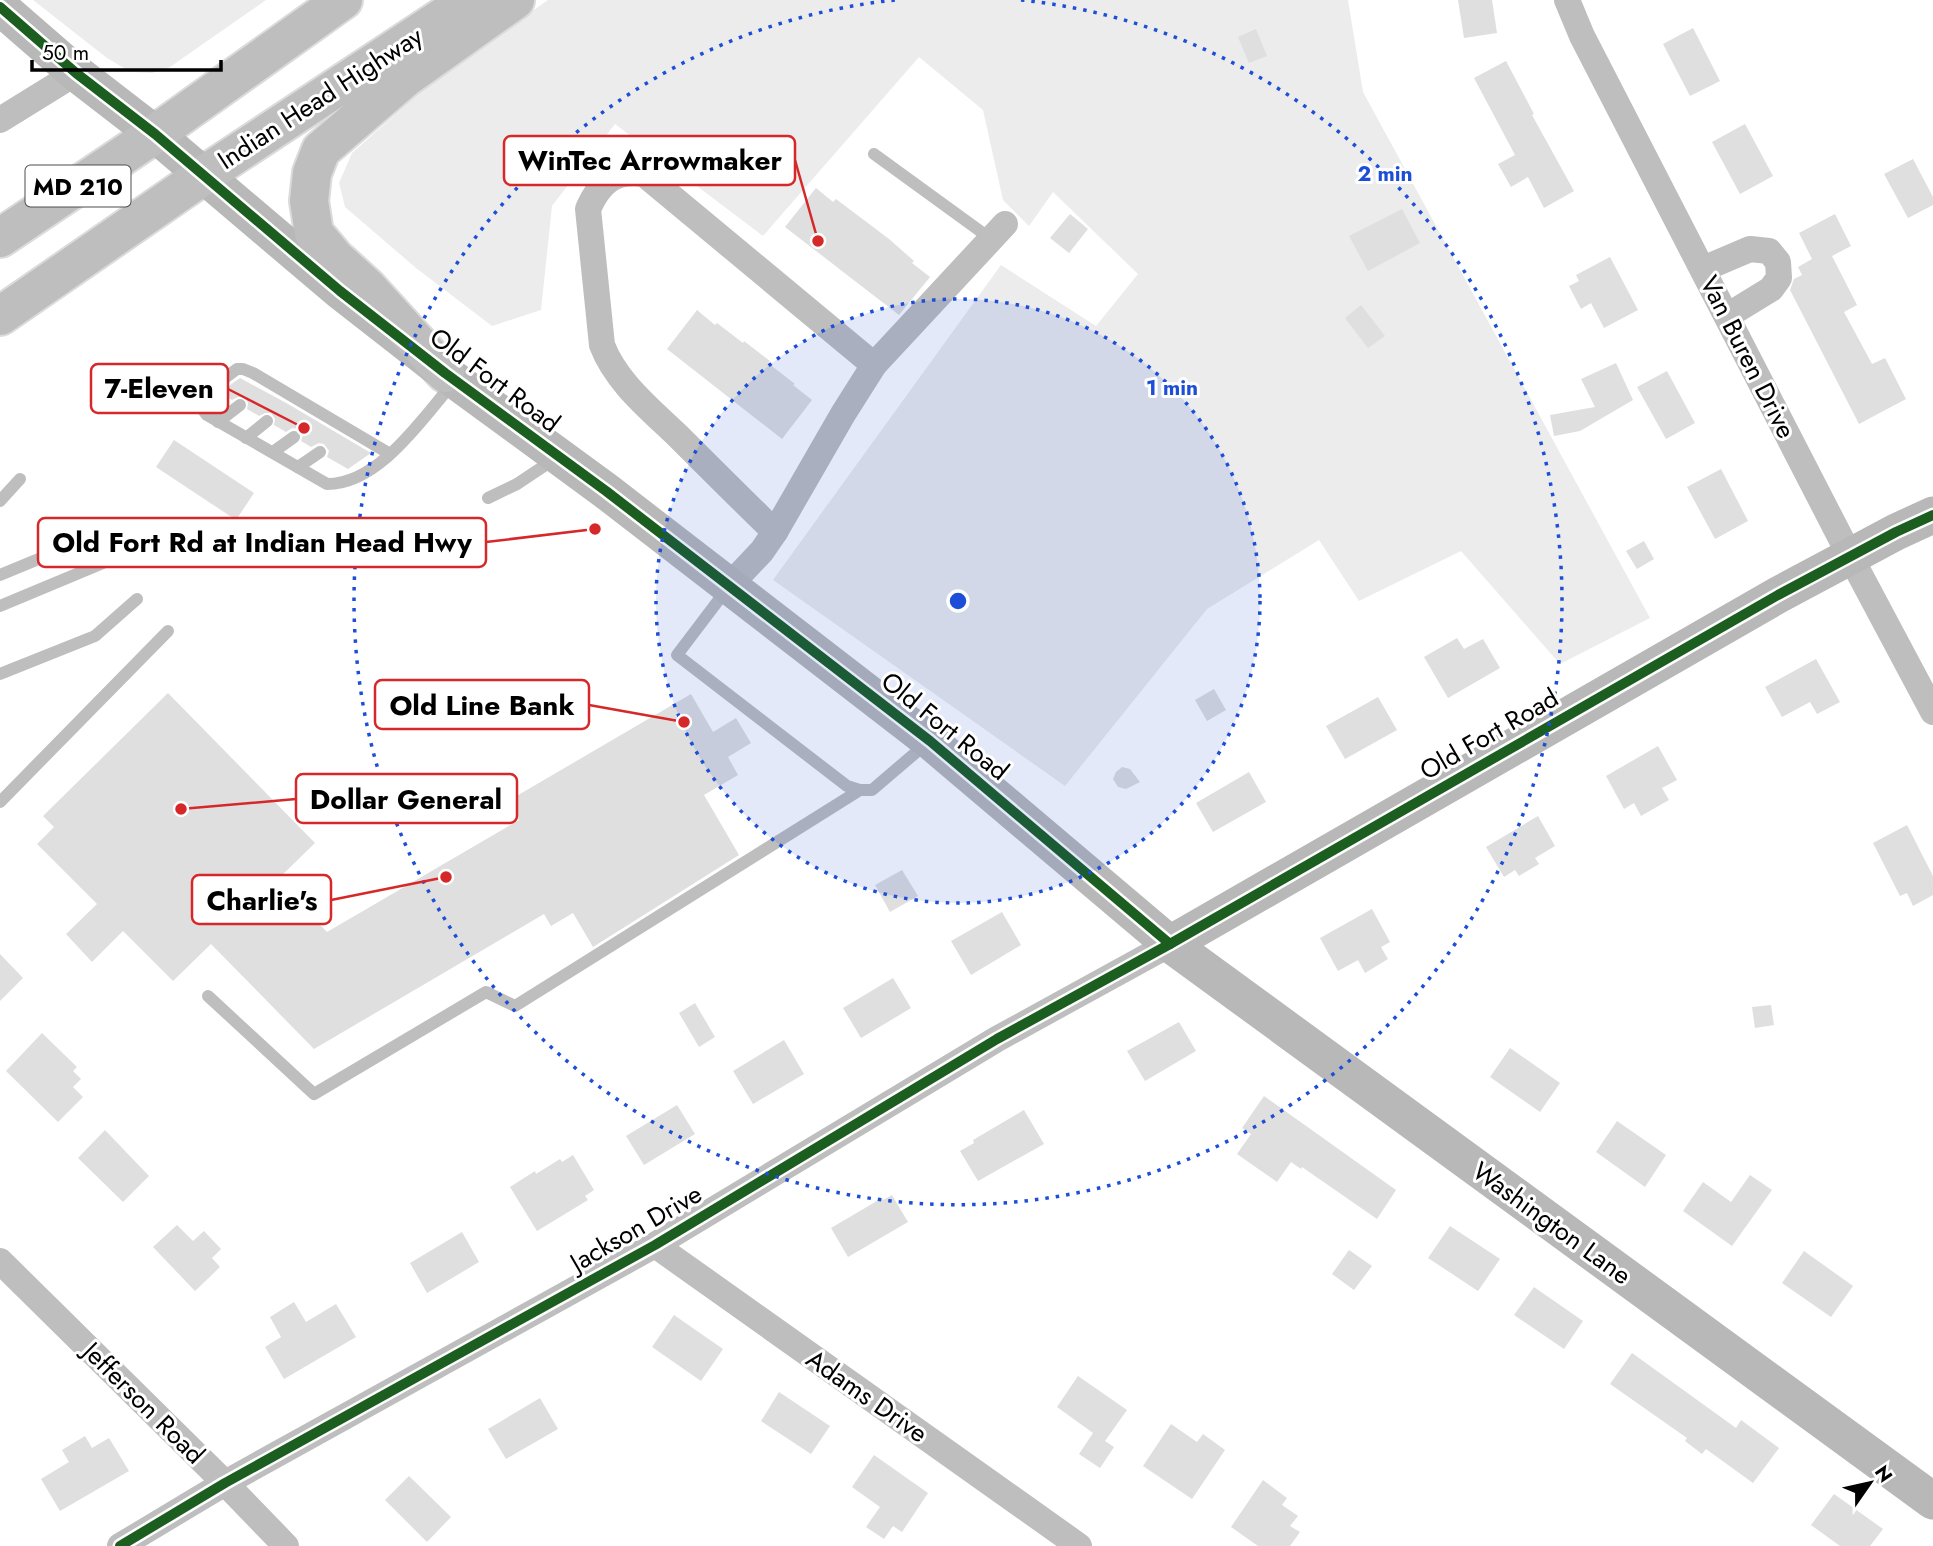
<svg xmlns="http://www.w3.org/2000/svg" width="1933" height="1546" font-family="Jost,sans-serif">
<style>
.green{fill:#ececec}
.building{fill:#dfdfdf}
.lines{fill:none;stroke-linecap:round;stroke-linejoin:round}
.trunk-casing{stroke:#dbdbdb;stroke-width:42}
.service{stroke:#bebebe;stroke-width:12}
.minor{stroke:#bebebe;stroke-width:26}
.secondary{stroke:#b8b8b8;stroke-width:37}
.trunk{stroke:#bebebe;stroke-width:38}
.cycleway-casing{stroke:#fff;stroke-width:15}
.cycleway{stroke:#1b5e20;stroke-width:10}
.ring{fill:none;stroke:#1d4ed8;stroke-width:3.5;stroke-dasharray:3.5 7}
.labels{text-anchor:middle;dominant-baseline:central;stroke-width:6;stroke-linejoin:round;paint-order:stroke}
.shield{fill:#fff;stroke:#4c4c4c;stroke-width:2}
.shield-label{font-size:24px;font-weight:bold;fill:#000}
.street-label{font-size:26px;fill:#000;stroke:#fff}
.centre{fill:#1d4ed8;stroke:#fff;stroke-width:3.5}
.ring-label{font-size:21px;text-anchor:middle;font-weight:bold;fill:#1d4ed8;stroke:#fff;stroke-width:6;stroke-linejoin:round;paint-order:stroke}
.leader{fill:none;stroke:#d62828;stroke-width:2.5}
.callout-dot{fill:#d62828;stroke:#fff;stroke-width:2.5}
.callout{fill:#fff;stroke:#d62828;stroke-width:2.5}
.callout-label{font-size:28px;text-anchor:middle;font-weight:bold;fill:#000}
</style>
<rect width="100%" height="100%" fill="#fff"/>
<!-- green -->
<g class="green">
<path d="M33,0H266L170,67L152,73L131,72L107,58Z"/>
<path d="M548,0H1348L1363,92L1650,618L1560,664L1461,551L1359,601L1319,540L1207,609L1065,786L773,580L1001,265L1096,326L1138,274L1053,192L1029,226L1003,200L983,110L919,57L763,236L615,124L552,206L541,310L492,326L416,268L345,207L339,183L352,153L435,79Z"/>
</g>
<!-- building -->
<g class="building">
<path d="M1458,0H1492L1497,33L1464,38Z"/>
<path d="M1693,28L1720,81L1690,96L1663,44Z"/>
<path d="M1256,29L1267,56L1249,63L1238,37Z"/>
<path d="M1506,61L1534,114L1532,115L1574,191L1544,208L1528,177L1511,187L1498,164L1515,155L1474,78Z"/>
<path d="M1745,124L1773,176L1740,194L1712,142Z"/>
<path d="M1913,159L1933,197V205L1908,218L1884,174Z"/>
<path d="M816,188L833,202L836,199L889,239L914,261L912,263L930,277L899,315L785,227Z"/>
<path d="M1402,209L1420,243L1368,271L1349,236Z"/>
<path d="M1070,214L1088,229L1069,253L1050,238Z"/>
<path d="M1835,214L1851,246L1832,256L1857,305L1844,312L1872,364L1885,358L1906,399L1859,424L1790,290L1794,279L1802,275L1798,267L1812,259L1799,233Z"/>
<path d="M1610,257L1638,310L1604,328L1591,303L1581,309L1569,286L1579,281L1576,275Z"/>
<path d="M1361,305L1385,336L1368,348L1345,318Z"/>
<path d="M697,310L715,325L717,323L743,343L744,341L770,361L768,363L795,384L793,385L812,400L782,439L667,349Z"/>
<path d="M1616,363L1633,400L1580,431L1554,436L1550,415L1595,407L1581,379Z"/>
<path d="M1667,371L1695,423L1666,439L1637,387Z"/>
<path d="M240,378L288,404L371,453L348,469L327,457L329,451L324,444L319,443L311,447L301,441L303,435L298,429L292,428L286,432L274,425L275,419L271,413H265L259,416L247,409L248,403L244,397H238L232,400L219,393Z"/>
<path d="M174,440L254,493L236,520L156,467Z"/>
<path d="M1721,469L1748,521L1715,539L1687,487Z"/>
<path d="M1644,541L1654,559L1637,569L1626,551Z"/>
<path d="M1457,638L1464,649L1483,639L1500,668L1448,698L1424,657Z"/>
<path d="M1816,659L1840,702L1817,714L1810,702L1782,717L1765,687Z"/>
<path d="M1214,689L1226,710L1207,721L1195,700Z"/>
<path d="M168,693L315,843L277,880L327,932L519,820L508,801L691,694L713,732L736,718L751,743L728,757L738,775L704,795L739,855L593,947L573,913L551,926L544,914L314,1049L211,944L173,981L123,931L92,962L66,934L97,904L37,844L54,827L43,816Z"/>
<path d="M1378,697L1397,730L1345,759L1326,726Z"/>
<path d="M1658,746L1677,780L1662,788L1669,800L1641,816L1634,803L1624,809L1606,776Z"/>
<path d="M1122,767L1130,769L1140,782L1126,789L1118,787L1113,779L1116,772Z"/>
<path d="M1249,772L1266,802L1213,832L1196,803Z"/>
<path d="M1538,816L1555,846L1535,858L1539,864L1519,876L1515,870L1504,877L1486,847Z"/>
<path d="M1907,825L1933,876V895L1913,906L1907,893L1900,896L1873,843Z"/>
<path d="M902,870L918,896L890,912L875,885Z"/>
<path d="M1372,909L1390,942L1381,947L1388,959L1365,973L1358,960L1338,971L1320,938Z"/>
<path d="M1002,912L1021,945L971,975L951,941Z"/>
<path d="M0,954L23,978L0,1001Z"/>
<path d="M893,978L911,1008L861,1038L843,1008Z"/>
<path d="M695,1003L715,1037L699,1047L679,1013Z"/>
<path d="M1771,1005L1774,1025L1755,1028L1752,1007Z"/>
<path d="M1179,1022L1196,1051L1145,1081L1127,1051Z"/>
<path d="M42,1033L77,1067L73,1071L81,1079L73,1087L83,1097L58,1122L6,1071Z"/>
<path d="M784,1040L804,1074L753,1104L733,1071Z"/>
<path d="M1510,1048L1560,1083L1540,1112L1490,1077Z"/>
<path d="M1264,1096L1396,1190L1377,1219L1302,1167L1301,1169L1291,1162L1277,1182L1237,1154L1251,1134L1242,1128Z"/>
<path d="M677,1105L695,1134L644,1165L626,1136Z"/>
<path d="M1024,1110L1044,1144L978,1181L960,1151L974,1143L973,1140Z"/>
<path d="M1617,1121L1666,1155L1645,1187L1596,1152Z"/>
<path d="M105,1130L149,1176L123,1202L78,1158Z"/>
<path d="M573,1155L594,1190L585,1196L588,1200L537,1231L510,1187L535,1171L536,1174L560,1159L562,1162Z"/>
<path d="M1750,1175L1772,1190L1732,1246L1683,1211L1703,1182L1731,1202Z"/>
<path d="M892,1195L908,1222L848,1257L831,1228L882,1198L883,1200Z"/>
<path d="M177,1225L193,1241L204,1231L221,1249L212,1258L220,1267L195,1291L153,1247Z"/>
<path d="M1450,1226L1500,1259L1478,1291L1428,1258Z"/>
<path d="M462,1232L479,1262L427,1293L410,1263Z"/>
<path d="M1349,1250L1372,1266L1354,1290L1332,1274Z"/>
<path d="M1804,1251L1853,1286L1831,1317L1782,1283Z"/>
<path d="M1534,1287L1583,1321L1564,1349L1514,1315Z"/>
<path d="M294,1302L306,1322L336,1304L356,1337L284,1379L265,1347L281,1337L270,1317Z"/>
<path d="M674,1315L723,1349L701,1381L652,1347Z"/>
<path d="M1632,1353L1736,1428L1741,1420L1779,1448L1753,1483L1706,1449L1702,1454L1685,1441L1687,1438L1610,1384Z"/>
<path d="M1078,1376L1127,1410L1105,1441L1114,1447L1100,1468L1079,1454L1093,1433L1057,1407Z"/>
<path d="M779,1392L830,1426L811,1454L761,1421Z"/>
<path d="M540,1398L558,1429L506,1459L488,1429Z"/>
<path d="M1171,1424L1197,1442L1203,1434L1225,1450L1192,1499L1143,1466Z"/>
<path d="M85,1436L92,1448L109,1438L129,1471L60,1511L41,1479L69,1462L62,1450Z"/>
<path d="M874,1455L928,1493L902,1532L893,1526L884,1539L866,1527L880,1507L852,1487Z"/>
<path d="M409,1476L451,1517L427,1542L385,1500Z"/>
<path d="M1263,1480L1287,1498L1282,1505L1298,1516L1290,1526L1300,1532L1290,1546H1258L1231,1527Z"/>
<path d="M1834,1494L1883,1529L1870,1546H1840L1811,1525Z"/>
</g>
<g class="lines">
<defs>
<g id="trunk">
<path d="M0,238L155,134L343,0"/>
<path d="M0,316L204,175L469,0"/>
<path d="M445,373L367,287L335,258L314,233L309,201L312,173L321,150L405,78L515,0"/>
</g>
</defs>
<!-- trunk casing -->
<use href="#trunk" class="trunk-casing"/>
<!-- service -->
<g class="service">
<path d="M874,154L991,239"/>
<path d="M218,422L240,405"/>
<path d="M246,438L267,421"/>
<path d="M273,452L294,437"/>
<path d="M390,454L253,373L243,369H237L202,395C198,404 201,408 207,415L327,484C379,484 422,419 453,383"/>
<path d="M298,467L320,452"/>
<path d="M488,498L517,484L556,458"/>
<path d="M0,501L20,479"/>
<path d="M0,575L58,551L72,533"/>
<path d="M727,589L677,655L847,786L860,790H872L927,743"/>
<path d="M0,606L103,563"/>
<path d="M0,674L95,636L137,599"/>
<path d="M0,802L168,631"/>
<path d="M208,996L314,1094L486,992L515,1006L860,790"/>
</g>
<!-- minor -->
<g class="minor">
<path d="M1567,0L1582,36L1850,556L1933,712"/>
<path d="M0,120L76,73"/>
<path d="M1703,269L1750,249L1769,251L1778,262L1779,278L1771,289L1727,316"/>
<path d="M775,532C742,500 710,468 678,436C650,409 616,382 602,345L588,209C600,182 614,170 644,174L874,365"/>
<path d="M729,586L762,551L775,532L843,414L874,365L1005,224"/>
<path d="M655,1245L1079,1546"/>
<path d="M0,1261L225,1483L286,1546"/>
<path d="M120,1546L225,1483L655,1245L997,1039L1170,944"/>
</g>
<!-- secondary -->
<g class="secondary">
<path d="M0,7L76,73L155,134L340,291L445,373L606,491L930,741L1170,944L1933,1501"/>
<path d="M1170,944L1778,595L1896,532L1933,515"/>
</g>
<!-- trunk -->
<use href="#trunk" class="trunk"/>
<defs>
<g id="cycleway">
<path d="M0,7L76,73L155,134L340,291L445,373L606,491L930,741L1170,944"/>
<path d="M120,1546L225,1483L655,1245L997,1039L1170,944L1778,595L1896,532L1933,515"/>
</g>
</defs>
<!-- cycleway casing -->
<use href="#cycleway" class="cycleway-casing"/>
<!-- cycleway -->
<use href="#cycleway" class="cycleway"/>
</g>
<!-- distance rings -->
<circle cx="958" cy="601" r="302" fill="#1d4ed8" fill-opacity=".12"/>
<g class="ring">
<circle cx="958" cy="601" r="302"/>
<path d="M1021 0A604 604 0 1 1 895 0"/>
</g>
<g class="labels">
<!-- shield labels -->
<rect class="shield" x="25.5" y="165.5" width="105" height="41" rx="5"/>
<g class="shield-label">
<text x="78" y="186">MD 210</text>
</g>
<!-- street labels -->
<g class="street-label">
<text transform="translate(320 98) rotate(-33)">Indian Head Highway</text>
<text transform="translate(1748 357) rotate(63)">Van Buren Drive</text>
<text transform="translate(495 380) rotate(37)">Old Fort Road</text>
<text transform="translate(945 726) rotate(39)">Old Fort Road</text>
<text transform="translate(1489 734) rotate(-30)">Old Fort Road</text>
<text transform="translate(1552 1223) rotate(36)">Washington Lane</text>
<text transform="translate(636 1228) rotate(-30)">Jackson Drive</text>
<text transform="translate(867 1396) rotate(35)">Adams Drive</text>
<text transform="translate(144 1403) rotate(45)">Jefferson Road</text>
</g>
</g>
<circle cx="958" cy="601" r="10" class="centre"/>
<g class="ring-label">
<text x="1385" y="181">2 min</text>
<text x="1172" y="395">1 min</text>
</g>
<!-- callouts -->
<path class="leader" d="M818 241L795 160M304 428L228 389M595 529L486 542M684 722L589 705M181 809L296 799M446 877L331 900"/>
<g class="callout-dot">
<circle cx="818" cy="241" r="7"/>
<circle cx="304" cy="428" r="7"/>
<circle cx="595" cy="529" r="7"/>
<circle cx="684" cy="722" r="7"/>
<circle cx="181" cy="809" r="7"/>
<circle cx="446" cy="877" r="7"/>
</g>
<g class="callout">
<rect x="504" y="136" width="291" height="49" rx="7"/>
<rect x="91" y="364" width="137" height="49" rx="7"/>
<rect x="38" y="518" width="448" height="49" rx="7"/>
<rect x="375" y="680" width="214" height="49" rx="7"/>
<rect x="296" y="774" width="221" height="49" rx="7"/>
<rect x="192" y="875" width="139" height="49" rx="7"/>
</g>
<g class="callout-label">
<text x="650" y="170">WinTec Arrowmaker</text>
<text x="159" y="398">7-Eleven</text>
<text x="262" y="552">Old Fort Rd at Indian Head Hwy</text>
<text x="482" y="715">Old Line Bank</text>
<text x="406" y="809">Dollar General</text>
<text x="262" y="910">Charlie's</text>
</g>
<!-- north arrow -->
<g transform="translate(1870 1483) rotate(56)" stroke="#ffffff" stroke-width="5" paint-order="stroke">
<path d="M0-5L12 26L0 18L-12 26Z" fill="#000000"/>
<text y="-10" font-size="19" font-weight="bold" text-anchor="middle" fill="#000000">N</text>
</g>
<!-- scale -->
<path d="M32 60v10h189v-10" fill="none" stroke="#000000" stroke-width="3.5"/>
<text x="42" y="60" font-size="21" fill="#000000" stroke="#ffffff" stroke-width="5" paint-order="stroke">50 m</text>
</svg>
